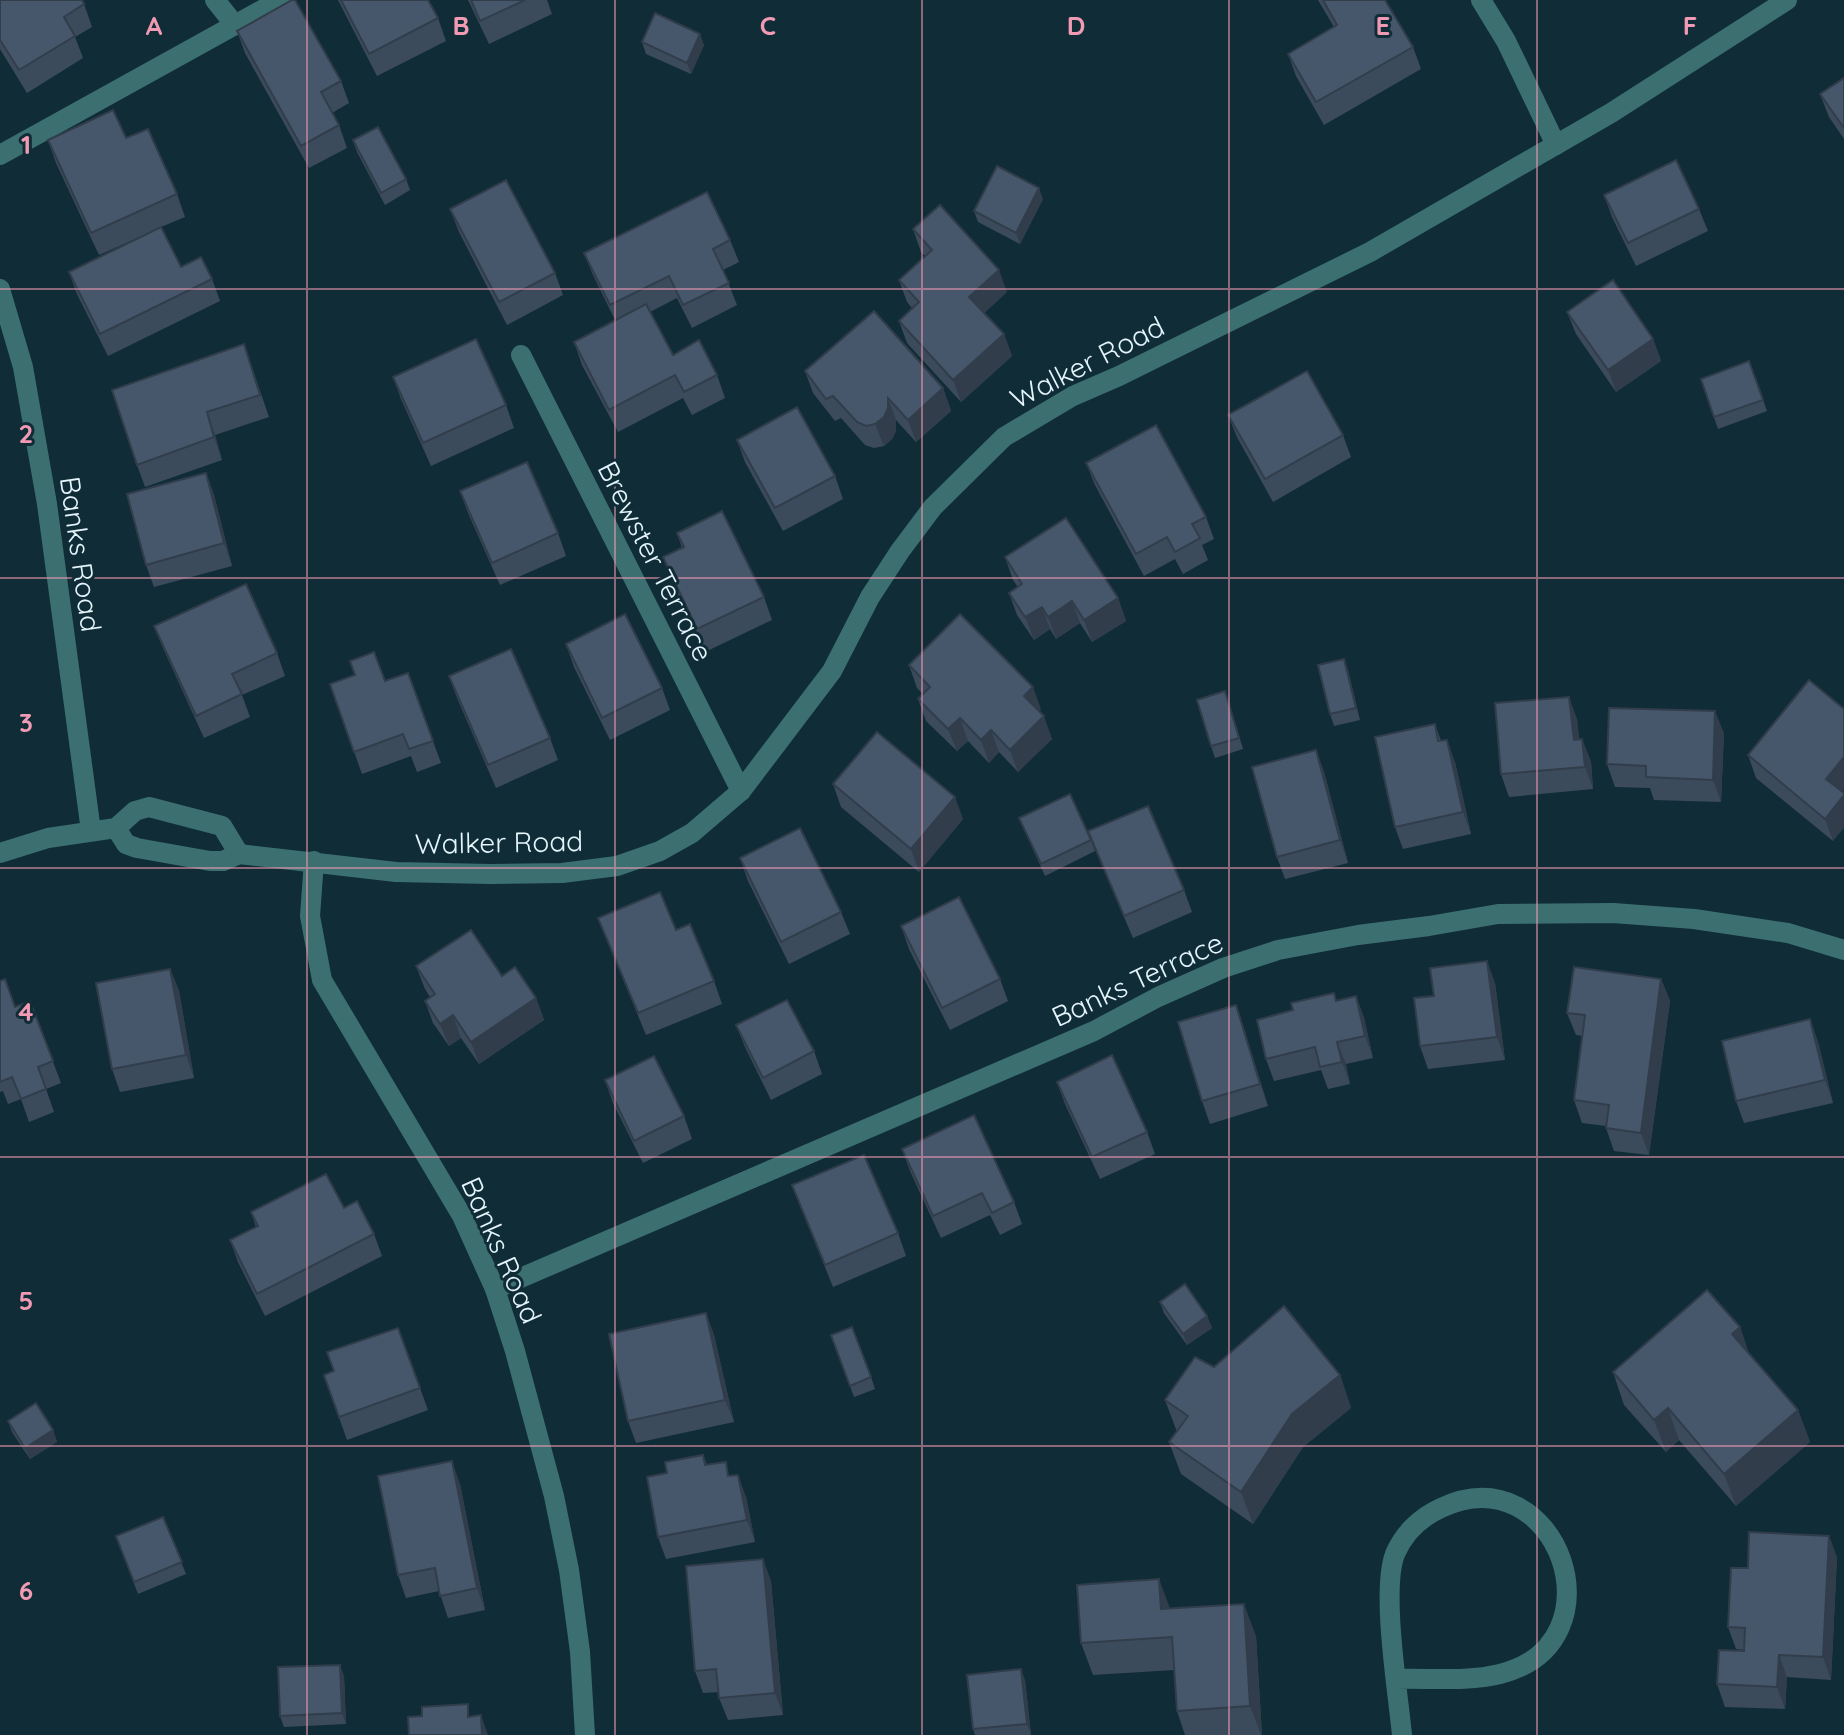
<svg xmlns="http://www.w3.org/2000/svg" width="1844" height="1735" font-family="Quicksand,sans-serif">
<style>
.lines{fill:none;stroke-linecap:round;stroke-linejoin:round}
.minor{stroke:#3c7070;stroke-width:20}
.tertiary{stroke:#3c7070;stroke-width:20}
.wall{fill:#3c4b5c}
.shaded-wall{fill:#313d4b}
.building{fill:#46576b;stroke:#313d4b;stroke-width:2}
.grid{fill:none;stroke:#f19ab4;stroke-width:2;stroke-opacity:0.55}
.labels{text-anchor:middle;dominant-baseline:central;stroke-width:6;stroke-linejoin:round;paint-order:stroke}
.street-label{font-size:28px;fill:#e5f5fc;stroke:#102d37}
.grid-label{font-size:26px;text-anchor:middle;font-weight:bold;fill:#f19ab4;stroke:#102d37;stroke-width:6;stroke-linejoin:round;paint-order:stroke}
</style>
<rect width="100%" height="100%" fill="#102d37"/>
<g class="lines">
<!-- minor -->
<g class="minor">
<path d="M215,0L235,25"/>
<path d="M1481,0L1506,41L1556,145"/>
<path d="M0,155L280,0"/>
<path d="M0,289L23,367L47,504L91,831"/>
<path d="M521,355L741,791"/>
<path d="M314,861L310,916L322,980L462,1216L495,1289L515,1351L554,1496L569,1570L580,1652L585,1735"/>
<path d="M495,1289L1094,1031L1158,997L1223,968L1278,950L1358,935L1429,926L1498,914L1613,913L1694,919L1788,933L1844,950"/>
<path d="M1397,1679C1430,1678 1468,1682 1500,1674C1625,1643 1557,1453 1441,1508C1421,1517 1404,1533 1395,1554C1381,1591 1398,1692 1402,1735"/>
</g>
<!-- tertiary -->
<g class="tertiary">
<path d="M0,853L48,838L116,828L135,811L149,807L222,826L239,854L223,861H210L137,848L126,844L116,828"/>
<path d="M239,854L396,872L490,874L562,873L617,866L660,851L692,833L741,791L832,671L870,597L900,551L933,507L1004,437L1073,396L1119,376L1370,252L1611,113L1787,0"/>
</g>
</g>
<!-- wall -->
<g class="wall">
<path d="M0,0L84,4L92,27L75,37L83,58L27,93L0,49Z"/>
<path d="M338,0H428L438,18L446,41L377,76Z"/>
<path d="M468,0H547L552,14L489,44Z"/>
<path d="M1318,0H1385L1413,47L1421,69L1324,125L1296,76L1288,54L1334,27Z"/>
<path d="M237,31L341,81L349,103L332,113L339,125L347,148L309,168L245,53Z"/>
<path d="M642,42L704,45L691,74L646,54Z"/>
<path d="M1844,78V139L1829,117L1820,94Z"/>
<path d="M126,138L177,194L185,217L161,227L181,267L212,279L220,301L108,356L77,294L69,272L149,233L99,255L56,163L48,140Z"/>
<path d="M353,140L406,179L410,190L385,205L357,152Z"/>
<path d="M1604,195L1699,209L1708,231L1636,266L1612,217Z"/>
<path d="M1043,199L1020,244L978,222L974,211Z"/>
<path d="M450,209L555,273L563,295L507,325L459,232Z"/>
<path d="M913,229L1007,292L984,313L1004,334L1012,356L961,402L907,343L899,321L912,308L907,302L899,280L925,256L921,252Z"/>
<path d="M730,240L739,262L723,270L737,305L692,328L677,298L650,312L673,355L717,375L725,398L692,415L683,398L618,432L582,365L574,342L615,320L593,275L584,253Z"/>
<path d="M1567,312L1653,339L1661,361L1616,392L1576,334Z"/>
<path d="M244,344L269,417L215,435L222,460L145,487L137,465Z"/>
<path d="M1749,361L1767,411L1718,429L1701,379Z"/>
<path d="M805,371L943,388L951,411L916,442L896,420V431L892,439L884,446L874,448L865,445L841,418L835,421L813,393Z"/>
<path d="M393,377L506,405L514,428L431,466L401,399Z"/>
<path d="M1228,415L1343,435L1351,457L1273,502L1237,437Z"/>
<path d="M737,440L835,476L843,499L783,531L745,462Z"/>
<path d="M1086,463L1206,517L1214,539L1202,545L1208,560L1183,574L1175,559L1144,576L1095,485Z"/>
<path d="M206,473L214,495L232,566L154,587L146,565Z"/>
<path d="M460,491L558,533L566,556L500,585L468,513Z"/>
<path d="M677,533L764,597L772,620L705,652L671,580L663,557L682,548Z"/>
<path d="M1005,557L1118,598L1126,621L1092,642L1080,623L1056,639L1050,629L1034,640L1017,615L1009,593L1018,587L1013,580Z"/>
<path d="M154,626L277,653L285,676L242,695L250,717L204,738L163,648Z"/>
<path d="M566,644L662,688L670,710L610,740L574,667Z"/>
<path d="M909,665L1041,709L1039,711L1052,739L1018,772L999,752L989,763L968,741L957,751L926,721L918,699L923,694L917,688Z"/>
<path d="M1348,670L1360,720L1334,726L1330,714Z"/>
<path d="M408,673L441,763L417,772L411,756L362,774L330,684L385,681Z"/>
<path d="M449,676L550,738L558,760L496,788L457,698Z"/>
<path d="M1229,702L1243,749L1215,758L1211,746Z"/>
<path d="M1844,709V789L1842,792L1833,841L1756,778L1748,755Z"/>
<path d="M1577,719L1579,740L1582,739L1591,762L1593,789L1509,797L1501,774Z"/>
<path d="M1435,724L1441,741L1455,762L1471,834L1403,849L1395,827Z"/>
<path d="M1724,733L1721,802L1654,800L1650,788L1615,787L1607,764Z"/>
<path d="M1316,750L1324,772L1348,863L1285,879L1277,857Z"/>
<path d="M833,784L963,819L919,872L841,807Z"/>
<path d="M1019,818L1091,840L1095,851L1045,876Z"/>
<path d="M1088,831L1184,890L1192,912L1133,938L1097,854Z"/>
<path d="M740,858L841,912L850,934L789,964L748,881Z"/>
<path d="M598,918L676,930L714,981L722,1004L646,1035Z"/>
<path d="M901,926L1000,979L1008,1001L950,1030L909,949Z"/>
<path d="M416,966L502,976L536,998L544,1020L479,1064L461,1038L449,1046L433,1023L425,1001L430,997L425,989Z"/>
<path d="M170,969L179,991L194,1078L120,1092L112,1069Z"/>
<path d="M1661,979L1670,1001L1649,1155L1614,1151L1606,1128V1126L1582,1123L1574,1100L1583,1036L1576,1035L1567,1013Z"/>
<path d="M0,981L15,1007L30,1001L61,1083L46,1089L54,1112L29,1122L21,1099L8,1104L3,1091L0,1092Z"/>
<path d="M1495,983L1505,1060L1428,1069L1420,1046Z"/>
<path d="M1356,996L1364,1018L1373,1058L1346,1064L1350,1084L1328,1089L1321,1070L1274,1081L1266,1059L1337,1001Z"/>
<path d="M1236,1005L1268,1106L1210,1124L1202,1101Z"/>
<path d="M1810,1019L1818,1042L1833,1103L1744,1123L1736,1101Z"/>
<path d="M736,1025L814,1051L822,1074L771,1100L745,1047Z"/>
<path d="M605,1080L684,1116L692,1139L643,1163L613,1103Z"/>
<path d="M1057,1082L1147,1132L1155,1154L1100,1179L1065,1104Z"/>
<path d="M902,1149L1014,1202L1022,1224L1000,1235L990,1215L941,1238L910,1171Z"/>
<path d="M792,1185L898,1233L906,1256L833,1287Z"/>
<path d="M344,1208L374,1234L382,1256L265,1316L238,1262L230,1240L256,1227L251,1212Z"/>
<path d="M1160,1302L1207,1316L1212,1328L1187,1345L1164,1313Z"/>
<path d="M706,1313L714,1335L734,1422L636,1443L628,1421Z"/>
<path d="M1740,1327L1749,1354L1798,1410L1810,1442L1736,1506L1679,1440L1666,1452L1624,1405L1613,1372Z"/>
<path d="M398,1328L428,1410L347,1440L324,1375L334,1371Z"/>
<path d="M831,1335L871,1377L875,1389L854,1397Z"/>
<path d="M1214,1367L1340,1375L1351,1408L1303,1447L1253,1524L1181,1474L1169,1442L1177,1432L1165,1400Z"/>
<path d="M8,1421L53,1430L57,1442L30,1459L12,1432Z"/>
<path d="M703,1455L707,1465L731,1476L746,1497L755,1542L666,1559L658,1537L667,1473Z"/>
<path d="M460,1484L485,1610L448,1618L439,1591L406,1598L398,1575Z"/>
<path d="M163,1517L186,1574L138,1594L116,1536Z"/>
<path d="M1829,1536L1837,1558L1831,1680L1787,1677L1785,1709L1725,1707L1717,1684L1744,1651V1650L1736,1649L1728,1627L1748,1568Z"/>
<path d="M771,1581L783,1715L728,1720L719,1698V1692L703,1693L695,1671Z"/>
<path d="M1170,1609L1256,1636L1262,1735H1185L1177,1711L1174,1670L1093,1675L1081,1643Z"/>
<path d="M344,1676L346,1724L284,1727L280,1716Z"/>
<path d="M1025,1680L1031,1735H975L973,1729Z"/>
</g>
<!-- shaded-wall -->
<g class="shaded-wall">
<path d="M700,34L704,45L691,74L687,63Z"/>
<path d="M1039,188L1043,199L1020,244L1016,233Z"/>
<path d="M999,270L1007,292L977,319L969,297Z"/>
<path d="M1004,334L1012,356L961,402L953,380Z"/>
<path d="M1653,339L1661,361L1616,392L1608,370Z"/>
<path d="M943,388L951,411L916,442L908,420Z"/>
<path d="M888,398L896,420V431L892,439L884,446L875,424Z"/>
<path d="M207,412L215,435L222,460L214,437Z"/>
<path d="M206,473L214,495L232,566L224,543Z"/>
<path d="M1118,598L1126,621L1092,642L1084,620Z"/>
<path d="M1072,601L1080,623L1056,639L1048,617Z"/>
<path d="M1042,607L1050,629L1034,640L1025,617Z"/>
<path d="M1344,659L1348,670L1360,720L1356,708Z"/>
<path d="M1033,687L1041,709L1032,718L1024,696Z"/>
<path d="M1569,697L1577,719L1582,763L1574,740Z"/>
<path d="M1715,711L1724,733L1721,802L1713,780Z"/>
<path d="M1044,716L1052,739L1018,772L1010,750Z"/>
<path d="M960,718L968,741L957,751L948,729Z"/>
<path d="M991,730L999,752L989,763L981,740Z"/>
<path d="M1582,739L1591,762L1593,789L1585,767Z"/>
<path d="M1447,740L1455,762L1471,834L1463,812Z"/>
<path d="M1316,750L1324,772L1348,863L1340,840Z"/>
<path d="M1844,757V789L1834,801L1826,779Z"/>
<path d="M1844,795V828L1833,841L1825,819Z"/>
<path d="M955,797L963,819L919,872L911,849Z"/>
<path d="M1487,961L1495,983L1505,1060L1497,1037Z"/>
<path d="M170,969L179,991L194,1078L186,1055Z"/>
<path d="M1661,979L1670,1001L1649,1155L1641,1133Z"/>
<path d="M1356,996L1364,1018L1373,1058L1365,1036Z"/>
<path d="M536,998L544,1020L479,1064L471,1042Z"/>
<path d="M1236,1005L1244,1028L1268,1106L1260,1084Z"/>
<path d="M453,1015L461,1038L449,1046L440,1024Z"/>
<path d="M1810,1019L1818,1042L1833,1103L1825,1080Z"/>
<path d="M1337,1042L1346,1064L1350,1084L1342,1062Z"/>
<path d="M706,1313L714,1335L734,1422L725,1400Z"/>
<path d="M1207,1316L1212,1328L1187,1345L1183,1334Z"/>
<path d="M1740,1327L1751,1360L1732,1334Z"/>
<path d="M1340,1375L1351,1408L1303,1447L1253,1524L1241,1492L1292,1414Z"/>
<path d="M1668,1408L1679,1440L1666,1452L1654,1420Z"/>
<path d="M1798,1410L1810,1442L1736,1506L1724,1474Z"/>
<path d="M53,1430L57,1442L30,1459L25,1448Z"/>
<path d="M452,1461L460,1484L485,1610L477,1588Z"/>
<path d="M738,1475L746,1497L755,1542L747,1520Z"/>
<path d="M1829,1536L1837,1558L1831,1680L1823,1657Z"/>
<path d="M763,1559L771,1581L783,1715L775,1693Z"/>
<path d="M1159,1579L1171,1611L1161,1609Z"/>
<path d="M1244,1604L1256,1636L1262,1735H1261L1250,1706Z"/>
<path d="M1779,1655L1787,1677L1785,1709L1777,1687Z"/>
<path d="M340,1665L344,1676L346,1724L342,1713Z"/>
<path d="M1021,1669L1025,1680L1031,1735L1027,1724Z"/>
<path d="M481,1715L488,1735H482Z"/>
</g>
<!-- building -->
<g class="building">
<path d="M0,0H82L84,4L64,17L75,36L19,70L0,40Z"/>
<path d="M292,0H295L341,81L321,92L339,125L301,146L237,31Z"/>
<path d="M341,0H428L438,18L369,54Z"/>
<path d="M471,0H525L480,21Z"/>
<path d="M1323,0H1385L1413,47L1316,102L1288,54L1337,25Z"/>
<path d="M655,13L700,34L687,63L642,42Z"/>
<path d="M1844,78V128L1820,94Z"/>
<path d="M113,110L126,138L148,129L177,194L91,233L48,140Z"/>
<path d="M378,127L406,179L381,193L353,140Z"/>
<path d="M1676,160L1699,209L1628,243L1604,195Z"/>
<path d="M997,166L1039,188L1016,233L974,211Z"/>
<path d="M506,180L555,273L499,302L450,209Z"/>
<path d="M707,192L730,240L713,249L729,283L683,305L669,276L610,305L584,253Z"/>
<path d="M940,205L999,270L969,297L1004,334L953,380L899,321L919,302L899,280L932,250L913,229Z"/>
<path d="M161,227L181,267L201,257L212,279L100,334L69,272Z"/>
<path d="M1613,280L1653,339L1608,370L1567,312Z"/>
<path d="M646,304L673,355L699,340L717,375L684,392L675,375L609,410L574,342Z"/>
<path d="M874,311L943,388L908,420L888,398V408L884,417L875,424L866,426L857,422L833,396L826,399L805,371Z"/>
<path d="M476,339L506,405L423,443L393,377Z"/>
<path d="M244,344L260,395L207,412L214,437L137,465L112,390Z"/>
<path d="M1749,361L1763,400L1714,417L1701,379Z"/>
<path d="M1307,371L1343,435L1265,479L1228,415Z"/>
<path d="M797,407L835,476L775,508L737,440Z"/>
<path d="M1156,425L1206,517L1192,524L1200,538L1175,552L1167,537L1136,554L1086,463Z"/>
<path d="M527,462L558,533L492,563L460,491Z"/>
<path d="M206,473L224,543L146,565L127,494Z"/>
<path d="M722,511L764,597L697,629L663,557L684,547L677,533Z"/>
<path d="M1066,518L1118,598L1084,620L1072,601L1048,617L1042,607L1025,617L1009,593L1022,584L1005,557Z"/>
<path d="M246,584L277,653L232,674L242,694L196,716L154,626Z"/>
<path d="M625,614L662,688L602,718L566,644Z"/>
<path d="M960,614L1033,687L1024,696L1044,716L1010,750L991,730L981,740L960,718L948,729L918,699L930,687L909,665Z"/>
<path d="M511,649L550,738L488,765L449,676Z"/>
<path d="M374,652L385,681L408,673L433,741L409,749L403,734L354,752L330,684L355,675L350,661Z"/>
<path d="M1344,659L1356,708L1330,714L1318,665Z"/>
<path d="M1809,680L1844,709V757L1826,779L1844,793V795L1825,819L1748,755Z"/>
<path d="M1225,691L1239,738L1211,746L1197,700Z"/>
<path d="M1569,697L1574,740L1582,739L1585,767L1501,774L1495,703Z"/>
<path d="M1609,708L1715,711L1713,780L1646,777V766L1607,764Z"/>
<path d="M1435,724L1438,741L1447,740L1463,812L1395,827L1375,737Z"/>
<path d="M877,732L955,797L911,849L833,784Z"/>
<path d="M1316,750L1340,840L1277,857L1252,767Z"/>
<path d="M1070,794L1091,840L1041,864L1019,818Z"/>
<path d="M1148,806L1184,890L1124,916L1088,831Z"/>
<path d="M800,828L841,912L781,942L740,858Z"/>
<path d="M660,892L676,930L690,924L714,981L638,1013L598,918Z"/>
<path d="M959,897L1000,979L942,1008L901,926Z"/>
<path d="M471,930L502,976L515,967L536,998L471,1042L453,1015L440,1024L425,1001L435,994L416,966Z"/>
<path d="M1487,961L1497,1037L1420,1046L1414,998L1434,996L1430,968Z"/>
<path d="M1574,967L1661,979L1641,1133L1606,1128L1609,1105L1574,1100L1585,1015L1567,1013Z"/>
<path d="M170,969L186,1055L112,1069L96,983Z"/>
<path d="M5,979L15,1007L30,1001L53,1061L38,1067L46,1089L21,1099L12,1077L0,1082V981Z"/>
<path d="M1334,993L1336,1001L1356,996L1365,1036L1337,1042L1342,1062L1320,1067L1315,1047L1266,1059L1257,1020L1293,1010L1291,1003Z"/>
<path d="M787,1000L814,1051L763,1078L736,1025Z"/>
<path d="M1236,1005L1260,1084L1202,1101L1178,1022Z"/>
<path d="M1810,1019L1825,1080L1736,1101L1722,1041Z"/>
<path d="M1112,1055L1147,1132L1092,1157L1057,1082Z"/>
<path d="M654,1056L684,1116L634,1141L605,1080Z"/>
<path d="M974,1115L1014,1202L992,1213L982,1193L933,1216L902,1149Z"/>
<path d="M864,1155L898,1233L825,1265L792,1185Z"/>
<path d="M326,1174L344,1208L357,1201L374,1234L257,1294L230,1240L258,1226L251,1212Z"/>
<path d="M1185,1284L1207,1316L1183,1334L1160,1302Z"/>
<path d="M1707,1290L1740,1327L1732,1334L1798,1410L1724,1474L1668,1408L1654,1420L1613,1372Z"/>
<path d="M1284,1306L1340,1375L1292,1414L1241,1492L1169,1442L1188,1416L1165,1400L1195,1357L1214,1367Z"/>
<path d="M706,1313L725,1400L628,1421L609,1334Z"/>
<path d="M852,1327L871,1377L850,1386L831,1335Z"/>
<path d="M398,1328L420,1388L339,1417L324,1375L334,1371L327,1352Z"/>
<path d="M36,1403L53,1430L25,1448L8,1421Z"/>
<path d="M703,1455L705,1465L726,1462L728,1476L738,1475L747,1520L658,1537L647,1477L667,1473L665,1462Z"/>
<path d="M452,1461L477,1588L440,1596L435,1568L398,1575L378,1476Z"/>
<path d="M163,1517L182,1562L134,1582L116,1536Z"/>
<path d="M1749,1532L1829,1536L1823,1657L1779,1655L1777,1687L1717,1684L1719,1650L1744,1651L1745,1628L1728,1627L1731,1568H1748Z"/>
<path d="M763,1559L775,1693L719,1698L716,1669L695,1671L686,1566Z"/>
<path d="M1159,1579L1161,1609L1244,1604L1250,1706L1177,1711L1172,1637L1081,1643L1077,1585Z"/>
<path d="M340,1665L342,1713L280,1716L278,1667Z"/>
<path d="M1021,1669L1027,1724L973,1729L967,1675Z"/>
<path d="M468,1704V1717L481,1715L482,1735H409L408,1717L422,1716V1707Z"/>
</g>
<!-- grid -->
<path class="grid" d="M307,0V1735M615,0V1735M922,0V1735M1229,0V1735M1537,0V1735M0,289H1844M0,578H1844M0,868H1844M0,1157H1844M0,1446H1844"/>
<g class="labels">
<!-- street labels -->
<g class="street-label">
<text transform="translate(1087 362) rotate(-27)">Walker Road</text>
<text transform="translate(81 554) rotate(82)">Banks Road</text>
<text transform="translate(656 561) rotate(63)">Brewster Terrace</text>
<text transform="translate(499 842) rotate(-1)">Walker Road</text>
<text transform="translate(1137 979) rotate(-25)">Banks Terrace</text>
<text transform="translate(502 1250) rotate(66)">Banks Road</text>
</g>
</g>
<g class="grid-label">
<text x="154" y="35">A</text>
<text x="461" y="35">B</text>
<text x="768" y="35">C</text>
<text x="1076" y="35">D</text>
<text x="1383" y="35">E</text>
<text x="1690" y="35">F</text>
<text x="26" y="154">1</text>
<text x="26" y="443">2</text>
<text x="26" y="732">3</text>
<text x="26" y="1021">4</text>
<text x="26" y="1310">5</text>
<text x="26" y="1600">6</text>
</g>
</svg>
